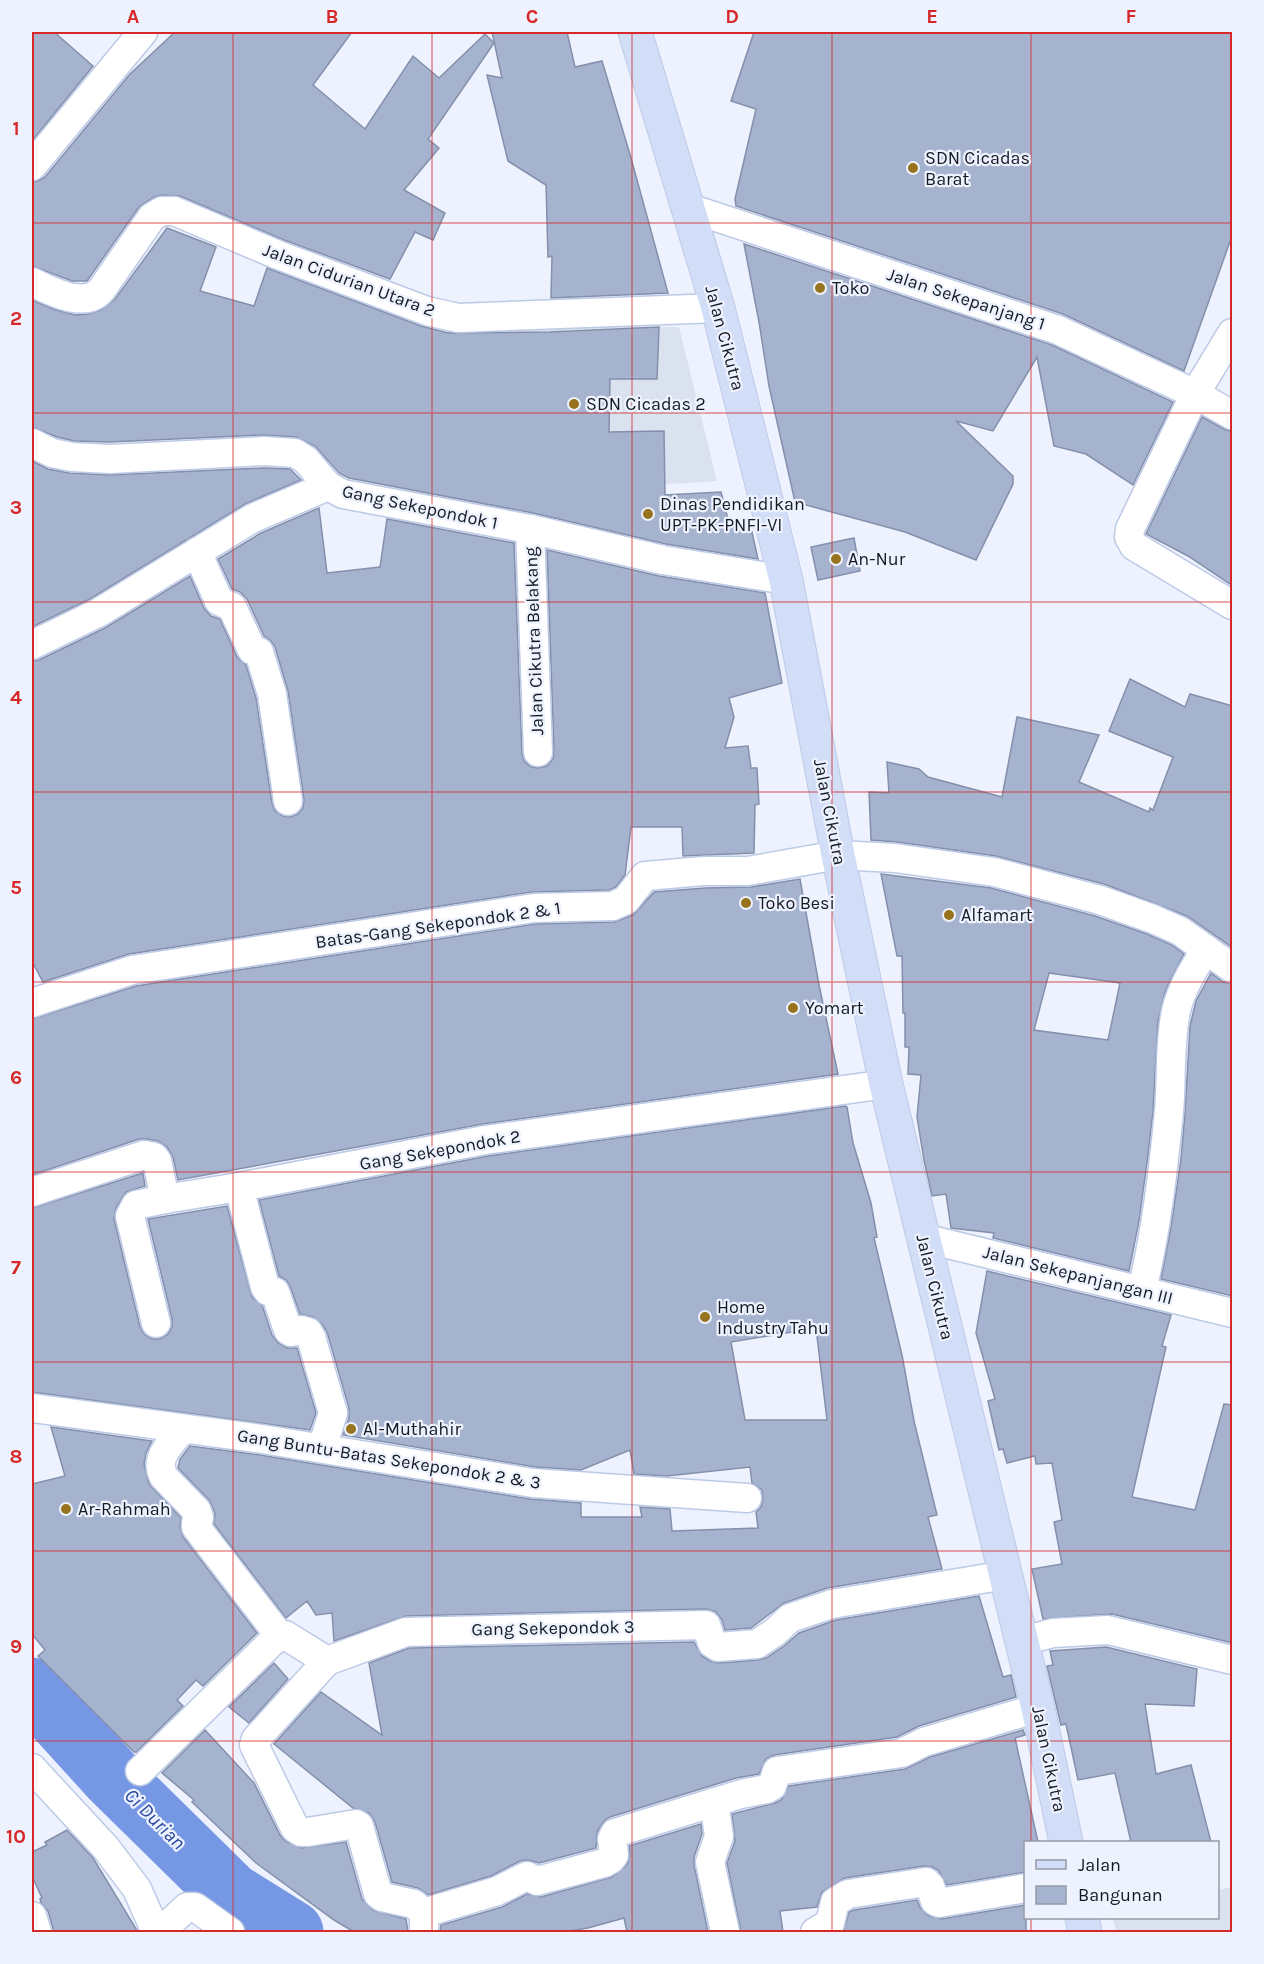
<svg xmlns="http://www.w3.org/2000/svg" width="1264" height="1964" font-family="Karla,sans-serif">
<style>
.built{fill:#dbe2ef}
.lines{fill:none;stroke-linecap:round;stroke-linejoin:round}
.river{stroke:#7697e3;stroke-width:63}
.building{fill:#a6b3ce;stroke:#8490ab;stroke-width:1.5;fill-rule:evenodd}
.minor-casing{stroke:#bdcae6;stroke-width:31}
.secondary-casing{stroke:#bdcae6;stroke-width:35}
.minor{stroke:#fff;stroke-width:28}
.secondary{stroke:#d2ddf7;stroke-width:33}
.grid{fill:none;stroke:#d62828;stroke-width:1.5;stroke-opacity:0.55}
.poi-dot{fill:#96731c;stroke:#edf2fe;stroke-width:2}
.labels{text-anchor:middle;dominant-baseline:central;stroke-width:4.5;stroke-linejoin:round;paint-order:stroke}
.poi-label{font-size:18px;fill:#141923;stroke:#edf2fe;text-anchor:start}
.street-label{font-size:18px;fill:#141923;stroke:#edf2fe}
.water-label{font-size:20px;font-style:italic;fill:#27469f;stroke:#edf2fe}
.neatline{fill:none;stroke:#d62828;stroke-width:2}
.grid-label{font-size:20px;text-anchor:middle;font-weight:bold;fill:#d62828}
</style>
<rect width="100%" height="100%" fill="#edf2fe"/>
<!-- built -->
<g class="built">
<path d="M446,327H679L717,481L455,498Z"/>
<path d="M1232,1887V1932H1116L1113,1918H1218V1890Z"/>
</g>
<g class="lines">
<!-- river -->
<path class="river" d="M32,1689L112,1777L231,1894L292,1932"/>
</g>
<!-- building -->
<g class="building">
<path d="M32,32H54L93,66L32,141Z"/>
<path d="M175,32H352L313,85L365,129L413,56L439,78L485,34L494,43L428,139L439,148L404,190L445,213L433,240L415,232L390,279L284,240L180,196L162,195L154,197L139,207L87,281H72L32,266V182L38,181L45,177L130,74Z"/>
<path d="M492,32H567L575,67L602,61L631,158L668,293L551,298L552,256L548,257L546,185L508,161L487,75L502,78Z"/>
<path d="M754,32H1233V233L1184,371L1063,314L736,206L735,199L756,109L731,101Z"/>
<path d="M167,228L216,247L200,291L254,306L267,268L421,326L448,333L550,332L659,327L657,379H610L609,432L664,431L665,495L721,492L730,527L747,523L750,533L752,532L758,559L666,544L533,513L349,478L339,473L315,446L296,437L263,435L110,442L74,441L57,437L32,427V300L53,309L75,315L88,314L101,310L115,299Z"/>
<path d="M744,244L1052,345L1173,402L1133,485L1086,454L1054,446L1037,357L993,431L956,421L1013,476V484L976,560L905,532L795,502L769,386L759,322Z"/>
<path d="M1202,417L1224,429L1233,432V586L1188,556L1146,534Z"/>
<path d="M32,461L48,469L69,473L109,475L264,468L290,469L301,480L245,504L90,599L32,627Z"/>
<path d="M319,508L327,573L380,567L387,519L514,543L522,753L524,761L531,767L538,768L547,766L553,759L554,751L547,550L659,576L765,593L782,683L729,698L734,717L725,748L748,746L751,768H757L759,804L755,805L754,853L683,856L682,827H631L625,875L616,887L609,890L531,892L129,954L43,982L32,961V661L39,660L105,628L190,576L204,608L211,616L220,619L237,657L246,665L256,698L272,803L275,811L283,816L290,817L298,814L303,808L304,799L288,691L275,647L271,641L264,636L247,599L240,592L232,589L218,559L261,533Z"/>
<path d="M854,538L860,571L818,580L811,547Z"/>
<path d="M1130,679L1185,707L1190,694L1233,706V948L1187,916L1104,884L996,856L897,842L871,840L869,792L889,793L887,762L919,769L928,777L1002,797L1017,717L1099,735L1079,782L1149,812L1150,808L1153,810L1173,757L1109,731Z"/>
<path d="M881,874L991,888L1095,916L1147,934L1172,945L1184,954L1166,989L1158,1021L1153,1111L1148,1155L1139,1221L1129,1271L993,1238L994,1233L951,1228L946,1194L932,1196L924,1160L917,1117L921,1075L908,1074L909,1047H905V1013H903L902,956H897ZM1049,973L1120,983L1108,1040L1034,1030Z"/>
<path d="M800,879L819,985L838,1074L483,1124L178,1180L173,1157L167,1147L158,1141L147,1139H139L32,1175V1019L136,986L535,924L614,922L633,915L654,892L705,888L751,887Z"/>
<path d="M1211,973L1223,982L1233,984V1296L1161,1279L1171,1227L1181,1159L1185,1113L1190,1026L1196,1001Z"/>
<path d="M845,1106L847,1107L853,1143L871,1203L877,1237L874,1238L902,1355L914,1421L937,1515L928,1517L942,1569L827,1588L784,1603L751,1628L725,1630L722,1620L716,1612L706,1609L406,1616L334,1641L332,1613L316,1615L307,1601L286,1618L214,1524L215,1513L209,1500L178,1468L180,1459L190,1446L260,1455L530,1499L581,1503V1517H642L640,1507L670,1509L672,1531L758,1528L756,1512L761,1507L763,1499L762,1490L752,1483L750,1467L667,1476L634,1474L630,1450L581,1470L535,1467L343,1435L349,1418V1408L327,1332L322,1324L313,1317L300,1314L290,1286L286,1280L279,1276L259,1200L488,1156ZM816,1328L827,1420H745L731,1342Z"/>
<path d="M143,1173L145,1186L126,1192L116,1208L114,1219L140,1327L144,1334L152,1339H160L168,1334L172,1327V1319L148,1219L227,1206L252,1297L262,1305L272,1335L278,1343L287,1348H297L316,1413L310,1430L32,1392V1208Z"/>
<path d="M987,1271L1171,1315L1162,1346L1166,1347L1132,1497L1195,1510L1224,1404L1233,1405V1643L1112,1614L1043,1619L1032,1569L1062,1564L1054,1522L1062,1520L1052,1463L1036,1464L1035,1456L1007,1463L1003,1449L999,1450L988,1401L995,1399L976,1333Z"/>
<path d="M51,1427L152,1441L146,1453L144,1464L149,1484L181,1518L180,1527L183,1537L257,1633L203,1686L196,1680L177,1700L183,1706L136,1752H134L38,1656L45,1650L32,1634V1484L65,1476Z"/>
<path d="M979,1596L1003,1677L1011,1675L1016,1697L919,1726L897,1737L774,1755L766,1759L759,1774L736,1778L610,1817L604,1821L597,1832L596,1848L539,1863L528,1860L520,1861L491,1876L428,1895L418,1888L392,1882L375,1822L369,1813L353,1808L274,1744L321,1692L382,1735L369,1663L409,1648L694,1642L702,1656L710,1661L719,1663L758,1660L766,1658L784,1646L799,1633L836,1620Z"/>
<path d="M1106,1647L1197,1669L1194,1706L1145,1704L1156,1774L1191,1765L1211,1842H1131L1115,1773L1078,1780L1066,1724L1061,1725L1047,1666L1053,1665L1050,1651Z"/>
<path d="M274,1663L288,1679L249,1723L229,1707Z"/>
<path d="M205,1730L254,1783L280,1835L285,1841L301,1848L346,1842L362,1899L373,1910L406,1919L408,1932H354L334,1920L256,1863L192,1802L194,1800L162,1773Z"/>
<path d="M1023,1730L1025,1735L1015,1738L1038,1842H1026V1872L947,1885L938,1870L932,1867L924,1866L845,1878L822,1892L817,1907L780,1911L783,1932H741L727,1863L735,1841L732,1814L775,1803L781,1800L789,1786L905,1769L930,1757Z"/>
<path d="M701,1824L702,1834L694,1857V1865L708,1932H627L624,1918L588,1928L563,1932H440L441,1925L502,1907L527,1894L541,1897L612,1877L627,1865L630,1854L629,1846Z"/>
<path d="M67,1830L93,1858L138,1932H54L48,1911L41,1903L40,1899L42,1898L32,1876V1852L47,1845L45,1842Z"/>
<path d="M917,1900L920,1907L927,1915L941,1919L1026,1905V1932H843L849,1912L854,1910Z"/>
</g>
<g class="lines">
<defs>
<g id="minor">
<path d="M32,166L143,32"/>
<path d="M689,208L1058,330L1195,394L1232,415"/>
<path d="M32,282C50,291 86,310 102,289L152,217L162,211H174L278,255L427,311L458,318L718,308"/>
<path d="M1232,333L1195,394L1130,529L1129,537L1134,546L1232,605"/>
<path d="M32,443L52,453L72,457L110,459L264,451L295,453L306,460L328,486L343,494L530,529L663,560L786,580"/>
<path d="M530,529L538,752"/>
<path d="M197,552L219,601L232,607L252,650L259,652L272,694L288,801"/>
<path d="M32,645L98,613L253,518L328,486"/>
<path d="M32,1003L132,970L534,908L613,906L626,900L645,876L704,871H748L838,855L895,858L994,872L1100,900L1153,919L1180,931L1232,968"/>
<path d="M239,1187L265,1287L268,1291L275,1292L288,1330L291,1332L301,1330L308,1332L311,1337L333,1413L322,1448"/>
<path d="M32,1192L144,1155L154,1157L157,1161L165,1199L239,1187L485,1140L886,1084"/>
<path d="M923,1238L1232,1313"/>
<path d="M1142,1290C1156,1232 1163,1172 1169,1112C1172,1079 1169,1045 1176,1011C1181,989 1194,968 1206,949"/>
<path d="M156,1323L130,1216L136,1205L165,1199"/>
<path d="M32,1408L262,1439L533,1483L747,1498"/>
<path d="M183,1429C172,1442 153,1458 164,1477L197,1511L199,1518L196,1522V1527L279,1635"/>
<path d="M1022,1641L1053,1633L1108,1630L1232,1660"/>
<path d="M327,1661L256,1739L254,1745L295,1828L301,1832H308L356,1824L359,1826L378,1894L382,1897L414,1904L424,1913"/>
<path d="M32,1768L106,1848L137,1889L156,1932"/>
<path d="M140,1771L279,1635H285L327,1661L406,1632L706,1625L712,1643L718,1647L757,1644L775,1632L790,1618L832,1604L1006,1575"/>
<path d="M714,1802L719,1836L710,1862L725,1932"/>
<path d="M32,1916L37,1932"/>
<path d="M160,1932L187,1907H195L230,1932"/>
<path d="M424,1932V1913L497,1891L527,1876L537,1881L604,1863L611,1859L614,1855L612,1839L615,1833L741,1794L767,1789L772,1786L777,1771L902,1753L924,1742L1038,1708"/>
<path d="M815,1932L830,1923L835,1902L848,1894L926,1882L930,1886L935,1901L939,1903L1026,1888"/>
</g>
<g id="secondary">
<path d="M635,32L718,308L786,580L838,855L886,1084L1038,1708L1066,1842"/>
<path d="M1082,1918L1085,1932"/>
</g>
</defs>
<!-- minor casing -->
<use href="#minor" class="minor-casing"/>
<!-- secondary casing -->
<use href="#secondary" class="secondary-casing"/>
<!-- minor -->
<use href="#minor" class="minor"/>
<!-- secondary -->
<use href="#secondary" class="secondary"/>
</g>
<!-- grid -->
<path class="grid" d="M233,32V1932M432,32V1932M632,32V1932M832,32V1932M1031,32V1842M32,223H1232M32,413H1232M32,602H1232M32,792H1232M32,982H1232M32,1172H1232M32,1362H1232M32,1551H1232M32,1741H1232M1031,1918V1932"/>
<!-- markers -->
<g class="poi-dot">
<circle cx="913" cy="168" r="6"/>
<circle cx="820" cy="288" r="6"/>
<circle cx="574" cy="404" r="6"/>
<circle cx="648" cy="514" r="6"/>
<circle cx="836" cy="559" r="6"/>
<circle cx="746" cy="903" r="6"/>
<circle cx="949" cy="915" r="6"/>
<circle cx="793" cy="1008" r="6"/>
<circle cx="705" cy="1317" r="6"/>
<circle cx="351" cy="1429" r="6"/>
<circle cx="66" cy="1509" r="6"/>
</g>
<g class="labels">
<!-- poi labels -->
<g class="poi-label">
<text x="925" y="158">SDN Cicadas<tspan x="925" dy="21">Barat</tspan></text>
<text x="832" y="288">Toko</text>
<text x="586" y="404">SDN Cicadas 2</text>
<text x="660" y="504">Dinas Pendidikan<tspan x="660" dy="21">UPT-PK-PNFI-VI</tspan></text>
<text x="848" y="559">An-Nur</text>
<text x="758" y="903">Toko Besi</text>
<text x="961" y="915">Alfamart</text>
<text x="805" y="1008">Yomart</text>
<text x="717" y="1307">Home<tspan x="717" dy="21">Industry Tahu</tspan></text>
<text x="363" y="1429">Al-Muthahir</text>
<text x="78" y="1509">Ar-Rahmah</text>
</g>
<!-- street labels -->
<g class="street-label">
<text transform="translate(349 280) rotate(20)">Jalan Cidurian Utara 2</text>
<text transform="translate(966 299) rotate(18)">Jalan Sekepanjang 1</text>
<text transform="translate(725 338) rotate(75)">Jalan Cikutra</text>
<text transform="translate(420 507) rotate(12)">Gang Sekepondok 1</text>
<text transform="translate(534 641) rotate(-92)">Jalan Cikutra Belakang</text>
<text transform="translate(830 812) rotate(79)">Jalan Cikutra</text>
<text transform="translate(438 925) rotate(-8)">Batas-Gang Sekepondok 2 &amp; 1</text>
<text transform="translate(440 1150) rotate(-10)">Gang Sekepondok 2</text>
<text transform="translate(1078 1275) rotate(14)">Jalan Sekepanjangan III</text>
<text transform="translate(935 1287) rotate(76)">Jalan Cikutra</text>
<text transform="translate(389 1459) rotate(9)">Gang Buntu-Batas Sekepondok 2 &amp; 3</text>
<text transform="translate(553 1628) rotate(-1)">Gang Sekepondok 3</text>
<text transform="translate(1049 1759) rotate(78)">Jalan Cikutra</text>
</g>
<!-- water labels -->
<g class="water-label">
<text transform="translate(155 1819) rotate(45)">Ci Durian</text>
</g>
</g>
<!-- border -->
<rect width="1264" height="1964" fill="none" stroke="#edf2fe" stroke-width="66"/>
<!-- legend -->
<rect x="1024" y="1841" width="195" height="78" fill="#edf2fe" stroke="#969ba6" stroke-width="1.5"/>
<rect x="1036" y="1860" width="30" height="9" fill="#d2ddf7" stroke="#969ba6" stroke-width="1.5"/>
<text x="1078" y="1871" font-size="18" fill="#141923">Jalan</text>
<rect x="1036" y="1886" width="30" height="18" fill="#a6b3ce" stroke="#969ba6" stroke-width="1.5"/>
<text x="1078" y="1901" font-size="18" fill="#141923">Bangunan</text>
<rect x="33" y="33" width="1198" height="1898" class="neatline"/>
<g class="grid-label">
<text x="133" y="23">A</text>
<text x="332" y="23">B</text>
<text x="532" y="23">C</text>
<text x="732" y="23">D</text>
<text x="932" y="23">E</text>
<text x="1131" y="23">F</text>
<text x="16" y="135">1</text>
<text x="16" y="325">2</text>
<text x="16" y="514">3</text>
<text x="16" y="704">4</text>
<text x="16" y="894">5</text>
<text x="16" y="1084">6</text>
<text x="16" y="1274">7</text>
<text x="16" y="1463">8</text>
<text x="16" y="1653">9</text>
<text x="16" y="1843">10</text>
</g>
</svg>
